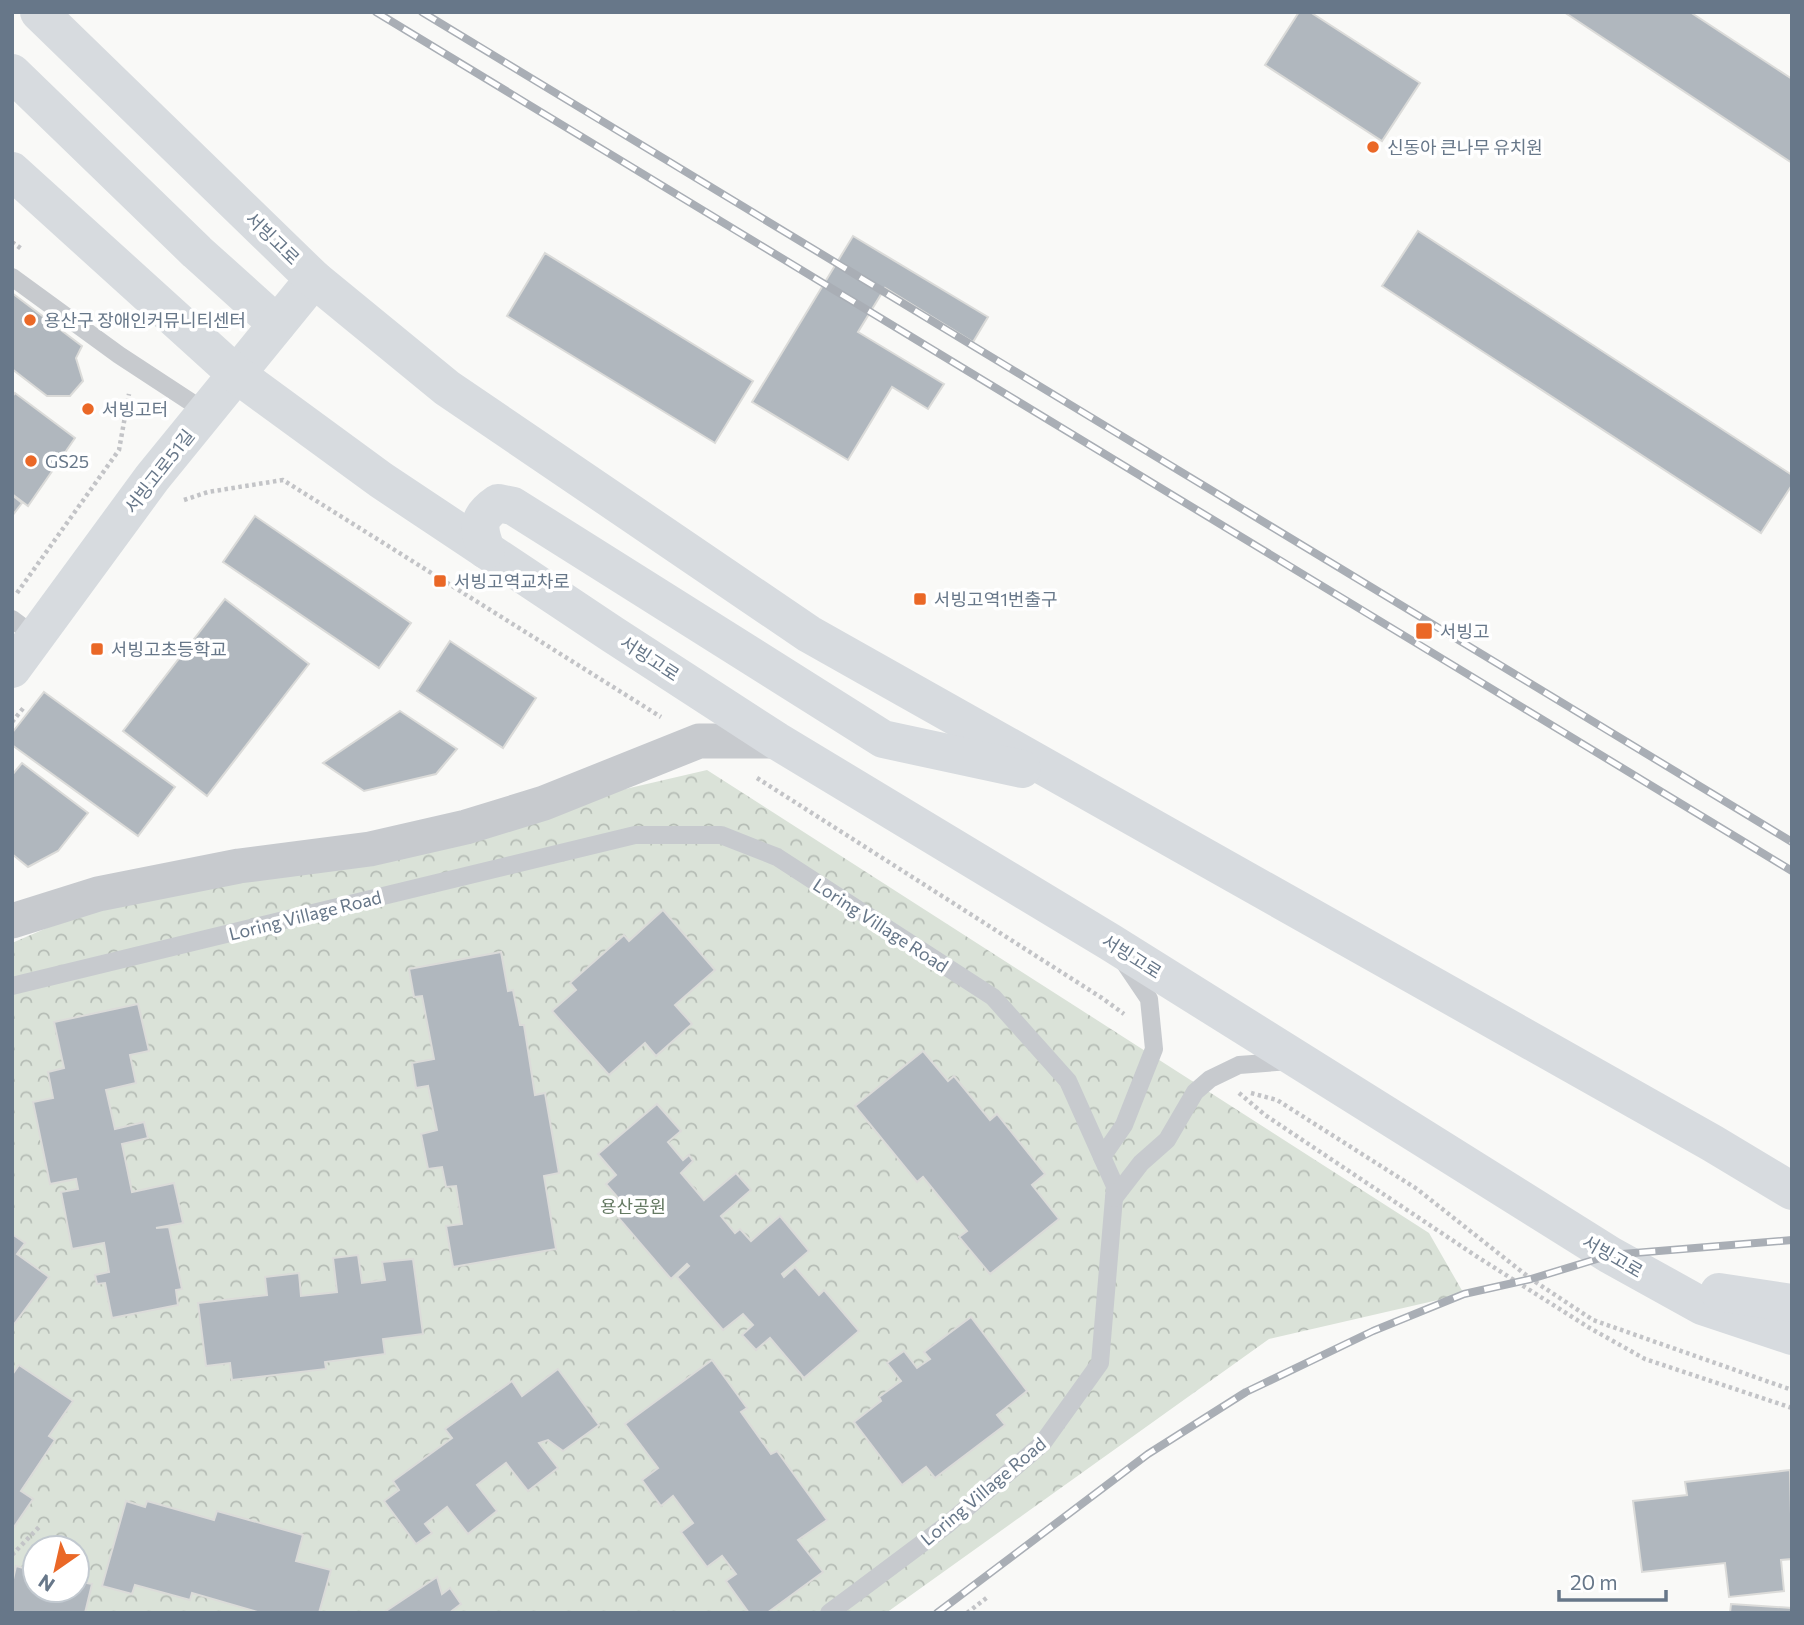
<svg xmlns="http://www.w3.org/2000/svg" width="1804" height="1625" font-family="Commissioner,'Noto Sans KR',sans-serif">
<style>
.park{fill:url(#park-crowns);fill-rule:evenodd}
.building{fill:#b0b7be;stroke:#dbdbd9;stroke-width:2}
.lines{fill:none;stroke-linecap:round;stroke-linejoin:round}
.path{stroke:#c3c4c7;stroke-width:4.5;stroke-dasharray:3.5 3.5;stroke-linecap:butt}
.lane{stroke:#c7cace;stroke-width:18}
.street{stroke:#c7cace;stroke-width:35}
.secondary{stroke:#d7dbdf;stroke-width:38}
.primary{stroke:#d7dbdf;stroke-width:38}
.rail-casing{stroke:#a9aeb5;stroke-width:8}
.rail{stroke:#fff;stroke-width:5;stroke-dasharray:16;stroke-linecap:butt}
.poi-dot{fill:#ea6827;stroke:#fff;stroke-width:2.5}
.labels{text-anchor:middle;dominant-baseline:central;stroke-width:7;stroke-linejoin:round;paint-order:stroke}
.poi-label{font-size:18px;fill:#677789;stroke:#fff;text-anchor:start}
.street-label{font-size:18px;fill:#677789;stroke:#fff}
.park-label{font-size:18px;fill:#657a63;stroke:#fff}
</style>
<defs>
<pattern id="park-crowns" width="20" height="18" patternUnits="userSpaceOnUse" patternTransform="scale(1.75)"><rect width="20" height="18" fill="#dae2d8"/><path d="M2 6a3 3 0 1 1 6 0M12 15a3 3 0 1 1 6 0" fill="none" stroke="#b5bcb5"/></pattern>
</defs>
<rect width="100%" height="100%" fill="#f9f9f7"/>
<!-- park -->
<path class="park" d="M707,770L1429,1233L1464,1294L1269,1339L886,1613H12V943L70,918ZM35,1548H77V1590H35Z"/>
<!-- building -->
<g class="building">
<path d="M1299,12H1310L1420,83L1382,141L1265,65Z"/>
<path d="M1564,12H1690L1792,79V163Z"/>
<path d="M1418,231L1792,475V485L1761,533L1382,286Z"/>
<path d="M853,236L988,317L973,342L885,288L858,332L944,384L928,409L892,387L848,460L752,402Z"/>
<path d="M545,253L753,381L715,443L507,316Z"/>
<path d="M12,293L82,346L76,358L83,381L70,396H47L12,369Z"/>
<path d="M15,393L75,438L28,506L12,494V397Z"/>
<path d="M12,495L22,503L12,516Z"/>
<path d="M255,516L411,623L379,668L223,562Z"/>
<path d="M225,599L309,664L207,796L123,731Z"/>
<path d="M450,641L536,698L503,748L417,691Z"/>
<path d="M44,692L175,787L138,836L12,745V733Z"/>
<path d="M400,711L457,749L436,774L364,791L323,763Z"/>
<path d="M22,763L88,813L58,851L28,867L12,854V775Z"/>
<path d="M663,910L715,970L675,1005L692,1024L656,1056L645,1043L609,1075L552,1011L576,990L570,983L624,935L629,941Z"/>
<path d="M501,952L508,991L513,990L520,1025H524L535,1095L545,1093L559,1173L544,1176L556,1249L453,1267L446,1226L462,1224L456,1186L446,1187L442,1167L428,1169L421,1134L437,1130L428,1086L416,1088L412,1063L434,1059L422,996L414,997L409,969Z"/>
<path d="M138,1004L149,1051L130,1055L136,1083L106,1090L115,1129L144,1122L148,1138L122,1144L132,1192L174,1183L183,1223L156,1228L169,1227L182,1289L176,1290L178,1305L112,1318L105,1283L97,1284L95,1275L109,1272L104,1243L72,1249L61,1192L78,1189L76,1179L50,1184L33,1102L53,1098L48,1072L64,1068L54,1022Z"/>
<path d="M923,1051L948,1081L954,1076L990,1120L997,1114L1045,1174L1032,1185L1059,1219L990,1274L959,1237L967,1231L923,1177L917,1182L855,1106Z"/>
<path d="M657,1104L681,1131L668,1142L683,1160L689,1155L693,1161L681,1173L704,1200L736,1173L751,1190L721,1216L735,1233L740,1229L751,1241L780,1216L809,1251L782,1274L784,1277L795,1267L819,1295L824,1290L859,1331L804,1378L770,1338L756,1350L742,1335L753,1325L743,1314L723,1330L677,1277L689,1266L687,1264L671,1279L610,1208L620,1200L606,1184L616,1175L598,1154Z"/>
<path d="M12,1234L25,1243L17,1254L49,1277L12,1327Z"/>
<path d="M358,1255L362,1283L385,1280L382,1262L413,1259L423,1334L383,1339L385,1354L325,1362L326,1369L232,1380L230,1363L206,1366L198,1303L267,1295L265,1277L299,1273L301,1296L337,1292L333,1258Z"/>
<path d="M971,1317L1027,1391L997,1415L1005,1425L935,1478L926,1467L902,1485L854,1422L881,1401L879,1397L901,1381L887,1363L904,1351L917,1368L930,1359L924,1352Z"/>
<path d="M712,1360L747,1408L741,1412L771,1454L777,1451L827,1520L798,1540L823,1572L767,1613H749L726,1581L736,1574L722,1556L707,1567L681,1532L693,1523L673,1496L661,1506L642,1480L658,1468L625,1424Z"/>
<path d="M19,1365L73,1401L49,1436L55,1440L21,1491L33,1499L12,1530V1375Z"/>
<path d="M558,1369L599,1425L563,1451L548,1440L539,1443L558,1468L528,1491L506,1463L477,1485L497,1511L468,1534L447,1507L425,1524L432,1533L416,1544L384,1501L399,1490L393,1481L452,1438L445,1429L512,1381L522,1396Z"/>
<path d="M1790,1470L1792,1559L1781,1560L1784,1591L1729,1597L1725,1563L1642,1572L1633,1501L1687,1495L1685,1482Z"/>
<path d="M126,1501L145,1507L147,1501L214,1520L217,1511L303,1535L296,1561L331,1570L319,1613H261L192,1593L190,1600L135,1585L132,1594L102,1586Z"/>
<path d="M16,1566L35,1571V1590H77V1581L92,1584L85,1613H12V1584Z"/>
<path d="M437,1577L442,1594L450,1588L461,1604L449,1613H383Z"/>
<path d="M1731,1604L1792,1608V1613H1730Z"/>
</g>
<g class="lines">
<!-- path -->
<g class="path">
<path d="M12,242L23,250"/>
<path d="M184,500L208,492L283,480L661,717"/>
<path d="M17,593L119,450L129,394"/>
<path d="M12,722L25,706"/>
<path d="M757,778L1102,998L1124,1014"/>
<path d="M1239,1093L1265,1115L1476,1256L1588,1327L1645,1359L1792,1408"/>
<path d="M1251,1093L1277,1100L1417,1189L1531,1279L1593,1320L1792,1390"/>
<path d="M12,1555L41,1525"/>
<path d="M967,1613L989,1596"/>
</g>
<!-- lane -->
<g class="lane">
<path d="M12,277L119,355L206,412"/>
<path d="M12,619L36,637"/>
<path d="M12,986L635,835H721L777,857L993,997L1068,1081L1115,1186L1100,1363L1042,1444L948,1524L829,1613"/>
<path d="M1102,1157L1124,1125L1154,1049L1149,999L1124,962"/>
<path d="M1114,1198L1141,1163L1167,1140L1195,1092L1210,1079L1239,1065L1290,1061"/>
</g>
<!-- street -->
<path class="street" d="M12,921L98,894L239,866L370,849L466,827L544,803L699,741H777"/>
<!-- secondary -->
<g class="secondary">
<path d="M12,73L197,252L277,324"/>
<path d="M12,669L152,478L314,279"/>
</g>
<!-- primary -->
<g class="primary">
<path d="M39,12L314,279L447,388L809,634L1712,1143L1792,1191"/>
<path d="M12,171L236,374L381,480L612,634L777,741L1110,942L1610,1255L1702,1306L1792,1336"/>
<path d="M486,550C478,527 476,518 498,503L513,506L883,739L1022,769"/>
<path d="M1719,1292L1792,1303"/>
</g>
<defs>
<g id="rail">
<path d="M376,12L1792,871"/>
<path d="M422,12L1792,842"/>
<path d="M937,1613L1148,1454L1246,1392L1373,1331L1464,1294L1531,1279L1610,1255L1792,1240"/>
</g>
</defs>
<!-- rail casing -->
<use href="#rail" class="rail-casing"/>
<!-- rail -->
<use href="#rail" class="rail"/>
</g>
<!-- markers -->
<g class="poi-dot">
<circle cx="1373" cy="147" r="7"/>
<circle cx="30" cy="320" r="7"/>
<circle cx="88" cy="409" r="7"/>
<circle cx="31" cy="461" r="7"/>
<rect x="433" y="574" width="14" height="14" rx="3.5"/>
<rect x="913" y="592" width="14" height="14" rx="3.5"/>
<rect x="1415" y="622" width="18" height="18" rx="3.5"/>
<rect x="90" y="642" width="14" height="14" rx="3.5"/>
</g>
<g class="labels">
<!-- poi labels -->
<g class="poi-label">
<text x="1387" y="147">신동아 큰나무 유치원</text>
<text x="44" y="320">용산구 장애인커뮤니티센터</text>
<text x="102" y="409">서빙고터</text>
<text x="45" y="461">GS25</text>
<text x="454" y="581">서빙고역교차로</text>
<text x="934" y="599">서빙고역1번출구</text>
<text x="1440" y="631">서빙고</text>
<text x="111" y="649">서빙고초등학교</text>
</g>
<!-- street labels -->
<g class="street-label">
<text transform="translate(273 238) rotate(44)">서빙고로</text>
<text transform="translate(159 471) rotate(-52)">서빙고로51길</text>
<text transform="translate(650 658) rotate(33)">서빙고로</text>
<text transform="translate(305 915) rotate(-14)">Loring Village Road</text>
<text transform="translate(881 925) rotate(33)">Loring Village Road</text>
<text transform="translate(1132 956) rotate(32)">서빙고로</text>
<text transform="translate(1613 1256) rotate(30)">서빙고로</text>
<text transform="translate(983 1491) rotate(-40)">Loring Village Road</text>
</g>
<!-- park labels -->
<g class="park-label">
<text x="633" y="1206">용산공원</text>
</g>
</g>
<!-- border -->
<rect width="1804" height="1625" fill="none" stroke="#677789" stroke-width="28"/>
<!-- north arrow -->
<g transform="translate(56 1569) rotate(214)"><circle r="33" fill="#ffffff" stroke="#c2c9d0" stroke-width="2"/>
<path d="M0-5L12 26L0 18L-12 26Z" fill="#ea6827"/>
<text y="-10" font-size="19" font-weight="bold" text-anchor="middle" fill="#677789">N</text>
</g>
<!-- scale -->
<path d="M1559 1590v10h107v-10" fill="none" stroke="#677789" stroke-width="3.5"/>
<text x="1570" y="1590" font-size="21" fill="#677789" stroke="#ffffff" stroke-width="5" paint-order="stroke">20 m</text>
</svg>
